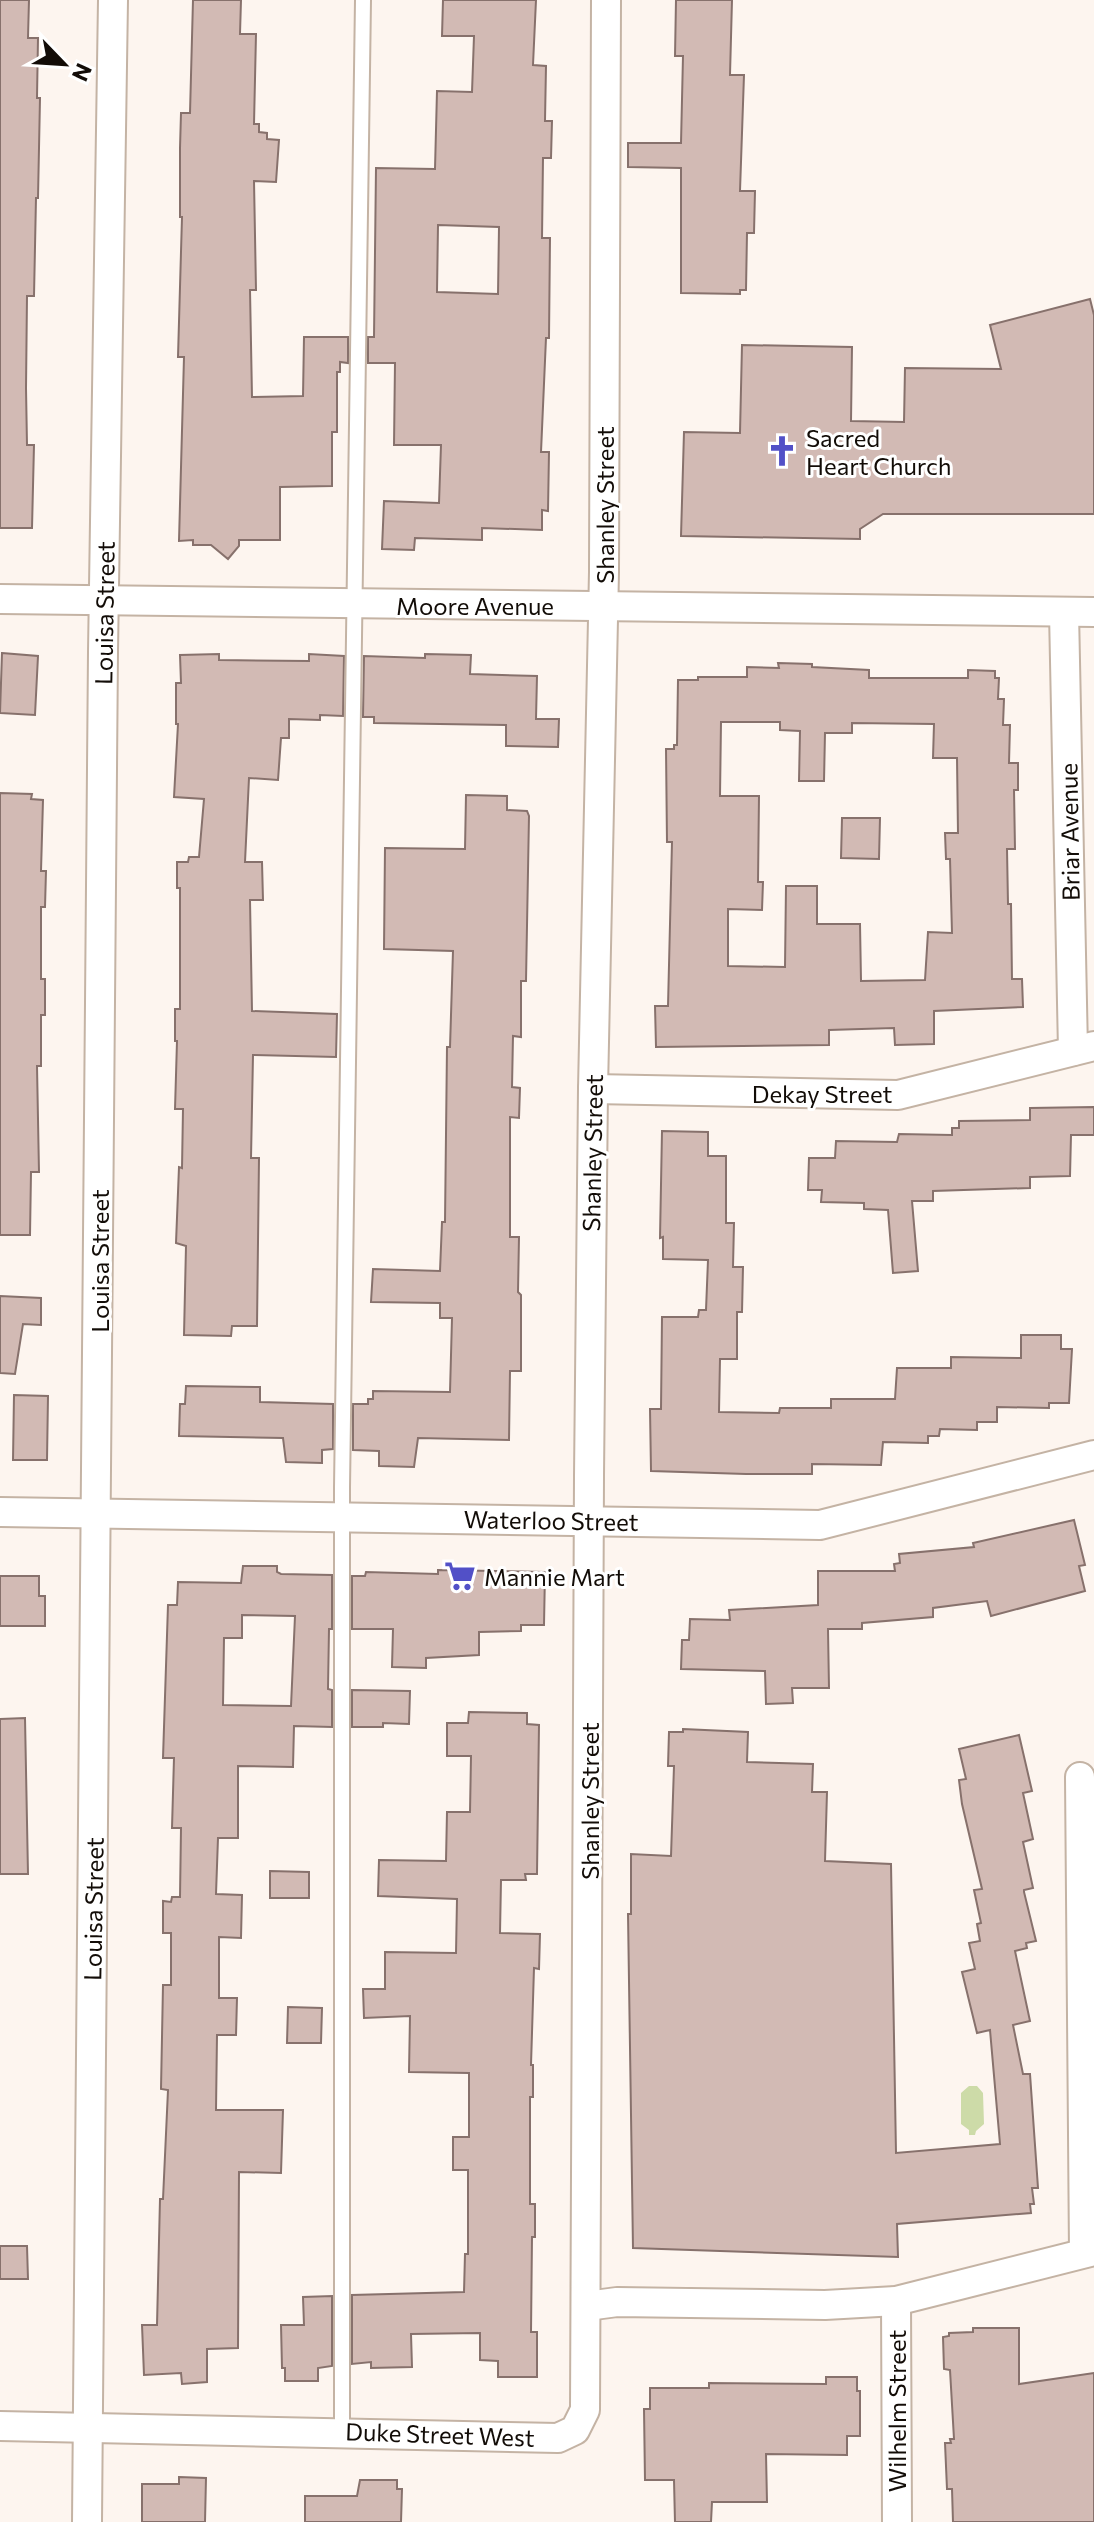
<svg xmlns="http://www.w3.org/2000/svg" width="1094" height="2522" font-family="Commissioner,sans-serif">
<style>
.water{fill:#cddba8}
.building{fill:#d2bab4;stroke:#87716c;stroke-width:2;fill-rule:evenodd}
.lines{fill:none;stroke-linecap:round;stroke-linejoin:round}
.lane-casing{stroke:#c4b3a4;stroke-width:18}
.street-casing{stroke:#c4b3a4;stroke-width:32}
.lane{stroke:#fff;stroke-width:14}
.street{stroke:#fff;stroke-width:28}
.labels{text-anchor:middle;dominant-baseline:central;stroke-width:6;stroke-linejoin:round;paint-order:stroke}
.poi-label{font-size:24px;fill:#120c07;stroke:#fff;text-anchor:start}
.street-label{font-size:24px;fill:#120c07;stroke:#fff}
</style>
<rect width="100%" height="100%" fill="#fdf5ef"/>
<!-- water -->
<path class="water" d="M969,2086H977L983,2093L984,2124L976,2131L975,2135H969V2130L961,2124V2093Z"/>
<!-- building -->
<g class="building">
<path d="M0,0H29L28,38H38L37,98H40L38,198H36L34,296H27L26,388L27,445H34L32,528H0Z"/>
<path d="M193,0H241L240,34H256L254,124H259V132L267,133V139L279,140L276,182L254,181L256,290H250L252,397L303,396L304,337H348V363L340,362V372H337V432H332V486L280,487V540H239V546L228,559L211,545H193V540L179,541L184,357H178L182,217H180V148L181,113H190Z"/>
<path d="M443,0H536L533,65L546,66L545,121H552L551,158H543L542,238H550L549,338H546L541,452H549L548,511L542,510V530L482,528V540L415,538L414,550L382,549L384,501L439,503L441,445H394L395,363H368V337H374L376,168L435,169L437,91L472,92L474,36H442ZM438,225L499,227L498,294L437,292Z"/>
<path d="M676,0H732L730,75H744L740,191H755L754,233H747L746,290H740V294L681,293V168L628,167V143H681L683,56H675Z"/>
<path d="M1090,299L1094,315V514H883L860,529V539L681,536L684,432L740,433L742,345L852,347L851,421L904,422L905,368L1001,369L990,325Z"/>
<path d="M2,653L38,656L35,715L0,713Z"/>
<path d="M219,654V660L309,661V654L344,656L343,716L320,715V720L289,719V738H281L278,780L249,778L245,862H262L263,900H250L252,1011L337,1014L336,1057L253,1055L251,1158H259L257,1326H232L231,1336L184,1335L186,1246L176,1243L179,1167L182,1168L183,1109H175L177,1041H175V1009H180V888H177V862H188L189,857H199L204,799L174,797L178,724H176V683H181L180,655Z"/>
<path d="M425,654L471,655L470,674L537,676L536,719H559L558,747L506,746V725L374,723V717H363L364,656L425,658Z"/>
<path d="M778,663L812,664V667L869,670V678H968V670L995,671V678H999L998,699H1004L1003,725H1010L1009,763H1018V790H1014L1015,849H1007L1008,904H1011L1012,979H1022L1023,1007L934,1011V1044L895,1045L894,1028L829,1030V1045L656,1047L655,1006H668L672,842H667L666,749H674V745H677L678,680H698V677H747V667L779,668ZM721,722H780V730L800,731L799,781H824L825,733H852V723L934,724L933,758H957L958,833H945L946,859H950L952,933L928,932L925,980L861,981L860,924H817V886H786L785,967L728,966V909L762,910L763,882H758L759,796H720Z"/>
<path d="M0,793L32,794L31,799L43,800L41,871H46L45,907H41V979H45V1015H41V1066H37L39,1172H31L30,1235H0Z"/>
<path d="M466,795L507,796V810L527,811L529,816L526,981H521V1037L513,1036L512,1087L520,1088L519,1118L510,1117V1237H519L518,1292L521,1295V1371H510L509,1440L418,1438L414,1467L379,1466V1451L353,1450V1404H368V1399H373V1391L450,1392L452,1318H440V1303L371,1302L373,1269L440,1271L442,1222H445L447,1047H450L453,951L384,949L385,848L465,849Z"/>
<path d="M842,818H880L879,859L841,858Z"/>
<path d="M1094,1107V1135H1071L1070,1176L1030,1177V1188L933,1191V1201H912L918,1271L893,1273L888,1210L864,1209V1203L821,1202L822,1190H808L809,1158H835L836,1141L897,1142L899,1134L952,1135V1128H959V1121L1030,1120V1108Z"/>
<path d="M662,1131L708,1132V1156H726V1223H734L733,1267H743L742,1312H737V1359H720L719,1412L779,1413L780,1408H831V1399H895L897,1368H951V1357L1021,1358V1335H1061V1349H1072L1069,1403H1049V1408L997,1407V1422H977V1430L940,1429L939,1436H928V1443L883,1442L881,1465L812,1464V1474H746L651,1471L650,1409H661L662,1317H698L699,1310H706L708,1260L663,1259V1237L660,1238Z"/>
<path d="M0,1296L41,1298V1325L23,1324L15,1374L0,1373Z"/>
<path d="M186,1386L260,1387V1402L333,1404V1449L322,1450V1463L286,1462L283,1438L179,1436L180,1404H185Z"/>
<path d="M14,1395L48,1396L47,1460H13Z"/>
<path d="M1074,1520L1085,1565L1079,1566L1085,1591L991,1616L987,1601L933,1608V1617L862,1623V1629H828L829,1688H792L793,1703L766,1704L765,1671L681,1669L682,1640H689L690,1619L730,1620L729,1610L818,1605V1571H895L894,1564L900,1563L899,1554L974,1547L973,1543Z"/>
<path d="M243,1566H277V1572L281,1574L332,1575V1629H329L328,1689L332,1690V1727L294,1726L293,1767L238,1766V1838H218L216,1894L242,1895L241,1938L219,1937V1998H237L236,2035H217L216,2110H283L281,2173L239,2172L238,2348L207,2349V2382L182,2384L181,2373L144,2375L142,2325H157L160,2199H163L168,2090L161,2089L163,1985H171V1933H163V1901L171,1902L172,1897H180L181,1828H172L174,1758H163L168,1605H177L178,1582L241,1583ZM242,1615L295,1616L291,1706L223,1705L224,1638H242Z"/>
<path d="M438,1570L545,1572L544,1625H521V1631L479,1632V1655L426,1658V1668L392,1667L393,1629H352V1576H365L366,1572L438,1574Z"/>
<path d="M0,1576H39V1596H45V1626H0Z"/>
<path d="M352,1690L410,1691L409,1724L383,1723V1727H352Z"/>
<path d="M469,1712L527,1713V1724L539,1725L537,1874H525L526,1880H501L500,1933L540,1934L539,1969L534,1968L531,2065H533V2097H530V2204H535V2237H532L531,2332H537V2377H498V2361L480,2360V2333L411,2334L412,2367L371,2368V2362L352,2364V2295L464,2292L465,2254H468V2170H453V2137H469V2073L409,2072L410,2016L364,2018L363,1989H385V1952L456,1953L457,1899L378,1896L379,1860L446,1861L447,1812H470L471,1756H447V1723H468Z"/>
<path d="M25,1718L28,1874H0V1719Z"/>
<path d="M683,1729L748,1732L747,1762L813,1764L812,1792H827L825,1861L891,1864L896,2153L1000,2144L990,2030L977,2033L962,1972L975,1969L969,1943L980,1941L977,1924L981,1923L974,1890L982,1889L962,1804L959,1780L966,1779L959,1749L1019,1735L1032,1791L1023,1793L1033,1839L1023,1842L1033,1888L1024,1890V1892L1036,1941L1026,1943L1027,1948L1015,1951L1030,2021L1013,2025L1023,2074H1030L1038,2188H1032L1034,2204H1030L1031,2213L897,2224L898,2257L633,2248L628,1914H631V1854L671,1856L674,1766H668L669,1732H683Z"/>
<path d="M270,1871L309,1872V1898H270Z"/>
<path d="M288,2007L322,2008L321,2043H287Z"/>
<path d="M0,2246H27L28,2279H0Z"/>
<path d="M332,2296V2366L318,2368V2381H285V2368H282L281,2325H304L303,2297Z"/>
<path d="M973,2328H1019V2384L1094,2373V2522H953L952,2489H947L945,2443H951L950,2439H954L950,2370L944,2369L943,2337L949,2336V2333L973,2332Z"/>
<path d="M826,2377H857V2391H860V2436H847V2455L766,2454L767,2502H712L711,2522H675L674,2480H645L644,2409H650V2388H709V2383L826,2384Z"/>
<path d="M179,2477L206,2478L205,2522H142V2484H179Z"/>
<path d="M360,2480H397V2489H402L401,2522H305V2496H357Z"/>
</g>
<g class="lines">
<defs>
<path id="lane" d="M342,2432V1487L363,0"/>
<g id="street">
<path d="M0,599L1094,612"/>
<path d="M1064,612L1073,1051"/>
<path d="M593,1089L898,1095L1094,1046"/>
<path d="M0,1512L820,1525L1094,1455"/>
<path d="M1080,1777L1084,2253"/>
<path d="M896,2301L897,2522"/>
<path d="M587,2306L617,2302L825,2305L896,2301L1094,2251"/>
<path d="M0,2426L558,2438L575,2430L585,2410L589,1476L593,1089L604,572L606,0"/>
<path d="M87,2522L103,652L113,0"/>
</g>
</defs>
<!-- lane casing -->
<use href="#lane" class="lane-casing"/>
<!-- street casing -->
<use href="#street" class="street-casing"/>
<!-- lane -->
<use href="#lane" class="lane"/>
<!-- street -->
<use href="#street" class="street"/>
</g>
<!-- icons -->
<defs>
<symbol id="church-bare" viewBox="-9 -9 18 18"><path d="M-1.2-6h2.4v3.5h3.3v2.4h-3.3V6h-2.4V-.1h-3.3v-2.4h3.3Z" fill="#5250c7" stroke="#fff" stroke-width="2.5" paint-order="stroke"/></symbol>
<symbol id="supermarket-bare" viewBox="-9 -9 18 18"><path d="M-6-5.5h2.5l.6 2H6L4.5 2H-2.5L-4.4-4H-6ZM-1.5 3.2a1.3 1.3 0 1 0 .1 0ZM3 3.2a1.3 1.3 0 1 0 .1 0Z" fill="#5250c7" stroke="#fff" stroke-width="2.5" paint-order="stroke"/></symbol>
</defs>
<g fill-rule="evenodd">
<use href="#church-bare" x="760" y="429" width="44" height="44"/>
<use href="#supermarket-bare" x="438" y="1554" width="44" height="44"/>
</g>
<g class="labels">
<!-- poi labels -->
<g class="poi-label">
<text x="806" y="437">Sacred<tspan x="806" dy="28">Heart Church</tspan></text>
<text x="484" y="1576">Mannie Mart</text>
</g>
<!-- street labels -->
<g class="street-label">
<text transform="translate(604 505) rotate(-90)">Shanley Street</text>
<text x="475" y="605">Moore Avenue</text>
<text transform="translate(104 613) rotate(-89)">Louisa Street</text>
<text transform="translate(1069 832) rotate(-91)">Briar Avenue</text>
<text x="822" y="1093">Dekay Street</text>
<text transform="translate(592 1153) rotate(-89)">Shanley Street</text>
<text transform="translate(99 1261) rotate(-90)">Louisa Street</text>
<text transform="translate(551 1520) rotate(1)">Waterloo Street</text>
<text transform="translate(589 1801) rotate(-90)">Shanley Street</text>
<text transform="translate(93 1909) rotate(-89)">Louisa Street</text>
<text transform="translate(896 2411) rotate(-90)">Wilhelm Street</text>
<text transform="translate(440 2434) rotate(2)">Duke Street West</text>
</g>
</g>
<!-- north arrow -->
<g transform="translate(64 64) rotate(115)" stroke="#ffffff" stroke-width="6" paint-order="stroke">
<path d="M0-6L14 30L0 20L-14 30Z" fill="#120c07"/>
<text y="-12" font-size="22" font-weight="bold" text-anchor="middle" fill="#120c07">N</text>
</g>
</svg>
